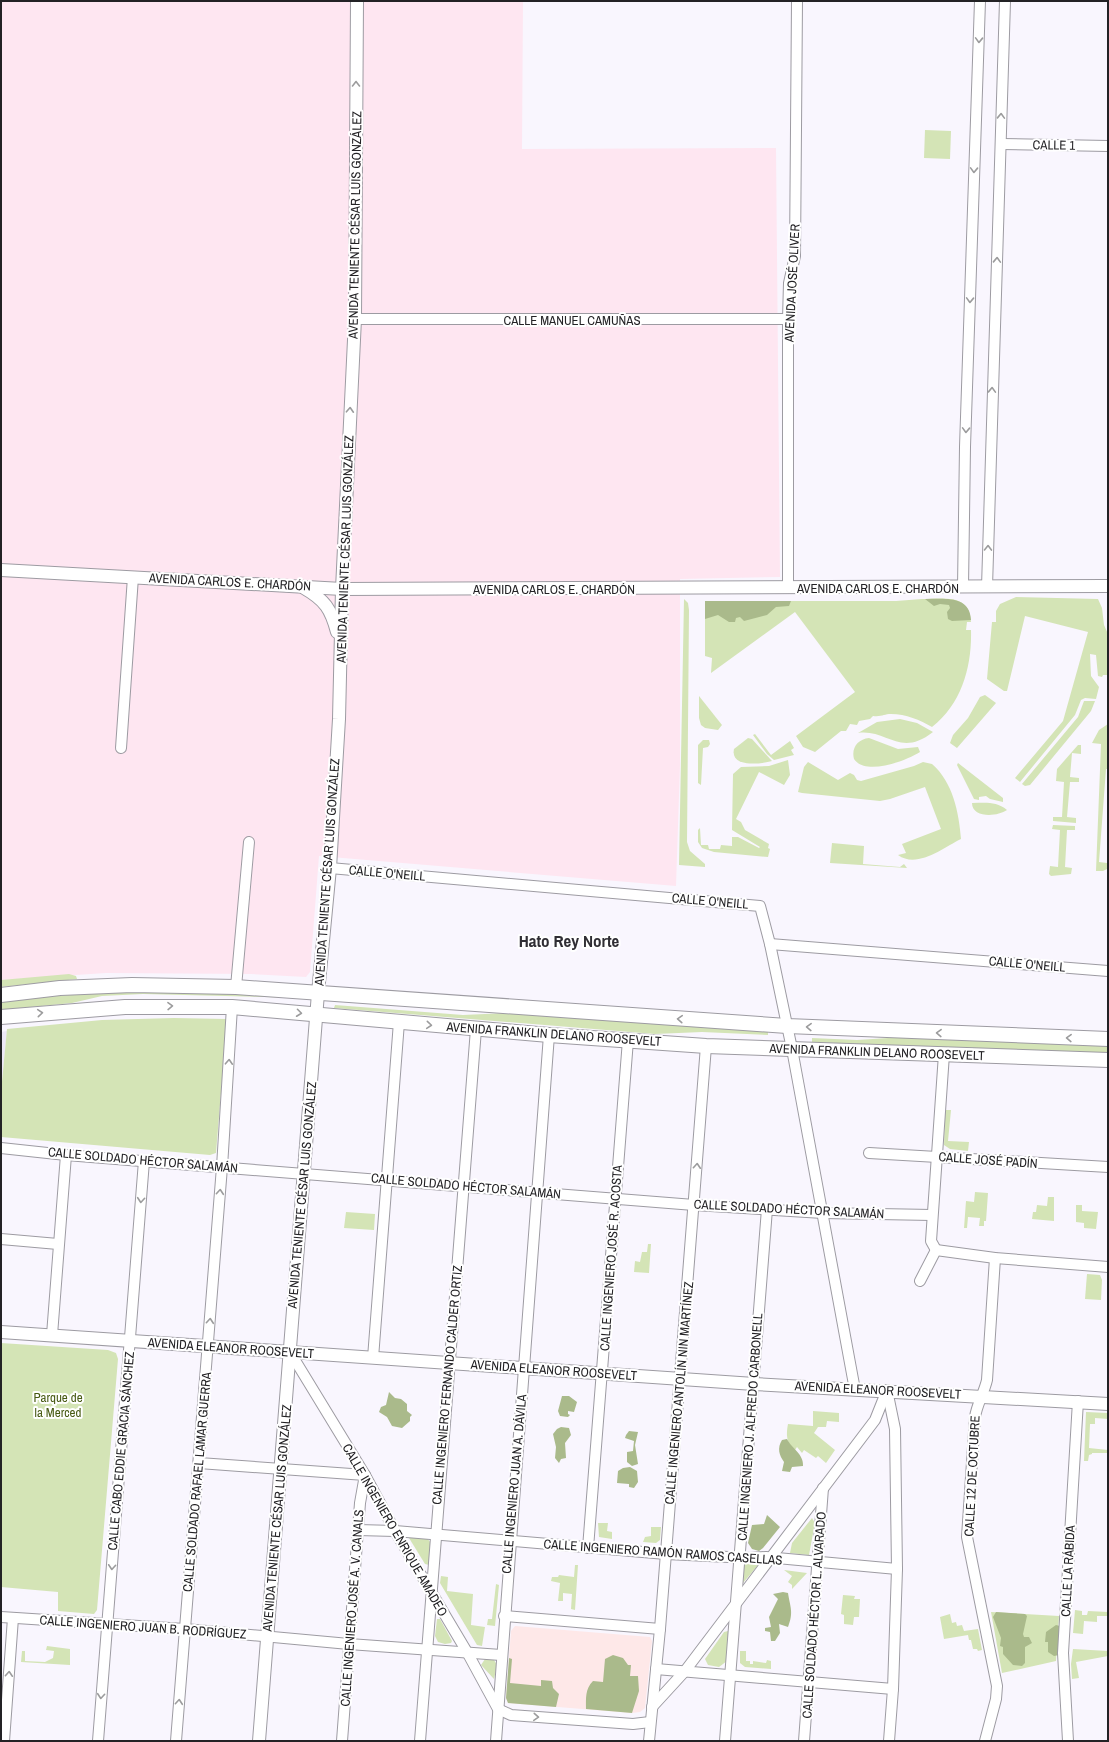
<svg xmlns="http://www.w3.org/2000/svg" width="1109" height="1742" font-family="'Archivo Narrow',sans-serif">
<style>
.built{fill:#ede8f7}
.industrial{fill:#fee6f1}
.education{fill:#fee8e8}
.green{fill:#d4e4b6}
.forest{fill:#aaba8b}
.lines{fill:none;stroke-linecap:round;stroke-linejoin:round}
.minor-casing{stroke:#9d9ba2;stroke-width:12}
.tertiary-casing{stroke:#9d9ba2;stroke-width:14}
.secondary-casing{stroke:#9d9ba2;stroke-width:16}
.minor{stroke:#fff;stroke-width:10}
.tertiary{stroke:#fff;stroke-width:12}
.secondary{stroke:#fff;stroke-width:14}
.oneway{stroke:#9c9c9d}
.labels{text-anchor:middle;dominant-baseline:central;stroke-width:4;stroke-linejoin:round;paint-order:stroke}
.street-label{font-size:13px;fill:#232225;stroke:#fff}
.park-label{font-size:13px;fill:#475a13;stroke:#fff}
.district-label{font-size:17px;font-weight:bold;fill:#302e34;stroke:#fff}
</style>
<rect width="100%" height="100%" fill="#f9f6fe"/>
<!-- built -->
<path class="built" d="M7,1031L1,1091V1032Z"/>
<!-- industrial -->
<path class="industrial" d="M1,1H523L522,149L776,148L780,577L680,579V765L676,886L319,856L310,972L306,977L251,974L106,973L1,980Z"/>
<!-- education -->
<path class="education" d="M515,1626L650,1637L652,1641L645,1708L640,1712L632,1713L508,1703L506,1698L511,1631Z"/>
<!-- green -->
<g class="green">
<path d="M925,130L951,131L950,159L924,158Z"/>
<path d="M1016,597L1098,599L1102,608L1104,625L1108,634V675H1103L1102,677L1098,676L1096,655L1090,654L1091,676L1099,687L1096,699L1085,698L1081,700L1075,715L1020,782L1015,778L1063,721L1088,632L1025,616L1007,691H1004L987,679L992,622H996V611L1000,604Z"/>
<path d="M684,599L688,603L689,610L687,842L690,851L705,864V867L679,865Z"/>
<path d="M922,599C943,599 970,593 971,622H967L966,630H971C972,666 962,704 932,727C920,720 906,714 891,714C884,714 882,717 873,716L870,719L859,721L857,725L850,724L846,731H841L815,752L803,747L796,736L855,692L795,612L711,673L712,658L705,656V601H896Z"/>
<path d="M985,695L996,703L957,748L950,743L953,735L968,718L980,697Z"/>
<path d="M699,696L722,725L718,730L705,728L701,725L699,718Z"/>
<path d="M1084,701H1095L1091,711L1030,785L1025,786L1022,784L1078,717Z"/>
<path d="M900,719L917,723L933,732C900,758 887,729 858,733L877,722Z"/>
<path d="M1108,724V769H1106L1099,862L1107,863V869L1103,871H1096L1101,744L1092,743L1099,730Z"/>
<path d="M755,734L771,755L790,741L794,748L791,750L794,755L774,760L767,754L753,735Z"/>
<path d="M748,738L752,739L772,761C761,764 730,768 734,749Z"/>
<path d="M869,738L898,749L918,747L920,752C906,761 865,776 854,759C851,748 858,739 869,738Z"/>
<path d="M703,740H709L710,744L708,747L703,748L701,785L698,783V745Z"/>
<path d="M1078,745H1081V754L1072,753L1070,777L1079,778V782H1070L1067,817L1076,818V823L1053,821V817H1062L1064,782L1056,781L1057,769Z"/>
<path d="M788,760L790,775L784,785L759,772L736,819L741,822L745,830L769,844L768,848L770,849L768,857L714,852L702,848L698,842V830L700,828L701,845H708L709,849H720L721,845L732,846V837H738L759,848L760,847L732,830L733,774L741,767L769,766Z"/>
<path d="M808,762L838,780L850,773L854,775L857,780L861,781L914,766L923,762L932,764C953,782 959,813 961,839C943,848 917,869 898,855L906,853L902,844L941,829L925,787L890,799L880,801L802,793L798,792L804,767Z"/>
<path d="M958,763L1003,798V802L990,799L986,796L979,797V800L974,799L957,765Z"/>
<path d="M972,803C986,803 996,801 1007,810C997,817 972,818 972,803Z"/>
<path d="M1053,825L1075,826V830H1067L1065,867L1072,868L1071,874L1051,876L1049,874L1050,866L1058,867L1060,830L1052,829Z"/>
<path d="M832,843L864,846L863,864L900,867L904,864L907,868L830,863Z"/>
<path d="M69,974L76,976L77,979L1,987V980Z"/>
<path d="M225,991L303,998L143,994L102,996L72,1003L1,1010V1001L102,992Z"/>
<path d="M335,1005L463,1015L507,1013L768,1031V1035L702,1032L655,1034L334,1008Z"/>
<path d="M174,1018L227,1019L216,1153L210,1155L1,1137V1092L7,1029L102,1020Z"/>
<path d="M904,1037L1108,1044V1054L812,1042V1038L857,1040Z"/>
<path d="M945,1110H951L948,1141L969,1142L968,1151L950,1149L944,1145Z"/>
<path d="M975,1192L988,1193L986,1221H984V1226H979L980,1218L968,1217L967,1228H964L966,1201L974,1202Z"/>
<path d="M1048,1197H1054V1221L1032,1219L1033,1212H1036L1037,1205L1047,1206Z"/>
<path d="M1076,1205H1082V1211L1098,1212L1096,1229L1084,1228V1223L1076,1222Z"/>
<path d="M346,1212L375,1214L374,1230L344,1228Z"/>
<path d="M648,1244H651L649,1273L634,1272L635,1261L640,1262L642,1252H647Z"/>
<path d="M1087,1274L1100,1275L1102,1280L1101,1300L1085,1299Z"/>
<path d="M1,1343L108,1350L116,1353L118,1359L97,1610L94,1614L58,1611V1592L1,1587Z"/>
<path d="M813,1411L839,1413V1422L827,1421L826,1427H818L814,1433L835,1450L826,1463L818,1456L816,1458L804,1450L802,1453L797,1447L795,1450C786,1444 786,1434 788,1424L813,1426Z"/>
<path d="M1086,1412L1108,1413V1419L1095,1418V1424H1090L1089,1448L1108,1450V1453H1092V1454L1089,1455L1088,1461H1084Z"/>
<path d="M812,1518L815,1523L809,1555L790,1553L792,1543Z"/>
<path d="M598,1523H608L607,1531L612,1532V1539L599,1537Z"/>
<path d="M651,1527H661L660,1540L656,1543L643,1542L645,1537L651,1536Z"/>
<path d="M410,1536L427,1538L431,1543L429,1565L425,1564L409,1538Z"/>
<path d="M744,1563L759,1564L743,1583L744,1564Z"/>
<path d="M575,1565H578L575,1610L571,1609L572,1594L563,1593V1601H558L560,1583L551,1581L552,1577H558L559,1575L574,1577Z"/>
<path d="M784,1570L807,1573L792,1589V1585L788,1582L792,1576Z"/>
<path d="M441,1576L448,1577L447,1591L473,1594L471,1625L485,1627L482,1646L477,1645L440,1583Z"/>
<path d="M496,1584L499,1585L495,1626L487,1625L488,1619H492Z"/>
<path d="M843,1595L855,1596L854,1599H860L859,1617H854L853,1625L844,1624V1615L841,1614Z"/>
<path d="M1075,1610L1082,1611V1615H1087L1088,1611L1108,1612V1616H1097V1622L1084,1621L1083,1634L1073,1633Z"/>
<path d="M991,1612L1059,1616L1056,1661L1002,1673Z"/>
<path d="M950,1614L952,1623L956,1622L957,1626L962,1625L964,1631L978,1629L982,1650L978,1651L977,1649H973L971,1640H969L968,1635L944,1639L940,1617Z"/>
<path d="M437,1619H440L452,1641L451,1643L445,1644L438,1642L435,1636Z"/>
<path d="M728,1631L727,1661L719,1667L708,1665L705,1659L724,1632Z"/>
<path d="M47,1646L70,1649V1665L21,1662L22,1651H25V1661L45,1662L53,1658L54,1651L46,1650Z"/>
<path d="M1073,1649L1108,1651V1656L1076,1662L1079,1678L1072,1679L1071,1664Z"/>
<path d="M740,1651H746V1661H750V1664H753V1661L766,1663L767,1660L771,1661V1669L745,1667L740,1663Z"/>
<path d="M488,1658L494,1660L497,1665L494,1679L481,1665L485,1659Z"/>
</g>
<!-- forest -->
<g class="forest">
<path d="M925,599C944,599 970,595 971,620L952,621L948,619L947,612L950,608L949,605L940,604L934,606Z"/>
<path d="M705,601H791L789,606L776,607L767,615L744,621L740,617L736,618L735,622H729L718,615L705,619Z"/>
<path d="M389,1392L395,1398L401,1399L407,1404V1411L412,1415L410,1417V1421L402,1428L392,1426L387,1417L379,1412L381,1407L386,1405Z"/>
<path d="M562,1396H569L577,1402L574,1412L568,1411V1414L570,1415L568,1417L560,1416L558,1411Z"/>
<path d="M561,1427L569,1428L571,1435L565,1443L566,1458L561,1459L559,1463L555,1458L556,1447L553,1434L557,1429Z"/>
<path d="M629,1431L638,1432L635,1445L638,1464L632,1466L627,1462V1452L633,1451L634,1441L625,1438L626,1435Z"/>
<path d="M787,1439C792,1449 804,1454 803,1466L792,1467L790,1472L782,1471L784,1462C779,1455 777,1448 782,1440Z"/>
<path d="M630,1467L637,1471L638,1482L634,1488L629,1487V1484L617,1483L618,1471L623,1468Z"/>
<path d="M767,1515L780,1527L763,1548L759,1551L752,1549L748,1543L752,1525L764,1524Z"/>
<path d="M783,1592L788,1593C790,1607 794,1612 788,1627L779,1624L780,1633L775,1641H771L770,1632L765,1631V1628L771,1627L769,1617L778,1599L773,1594Z"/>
<path d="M996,1612L1025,1614L1027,1616L1023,1634L1024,1637H1029L1032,1643L1025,1647V1663L1022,1666L1013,1665L1003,1654V1647L1000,1646L1001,1638L993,1617Z"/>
<path d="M1056,1625L1060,1626L1059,1655L1054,1656L1048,1652V1642H1045L1046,1632Z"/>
<path d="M613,1655L623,1658L628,1665H631L630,1676H638L639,1691L632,1713L586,1709C586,1698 585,1689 593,1681L603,1682L605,1659Z"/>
<path d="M509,1658L512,1659L510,1683L541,1686V1680L552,1681L553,1688L559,1694L556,1707L508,1703L506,1698Z"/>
</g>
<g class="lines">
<defs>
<g id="minor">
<path d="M1001,144L1108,146"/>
<path d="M355,319H788"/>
<path d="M963,587L965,447L980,1"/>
<path d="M987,587L1005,1"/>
<path d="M788,588V319L789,283L795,256L797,1"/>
<path d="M121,748L133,577"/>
<path d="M330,868L760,906L770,944L792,1049L855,1390"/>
<path d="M770,944L1108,971"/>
<path d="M236,987L249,842"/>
<path d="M1,1148L66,1155L694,1205L823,1213L932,1215"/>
<path d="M869,1153L1108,1167"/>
<path d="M1,1239L58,1244"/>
<path d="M936,1250L931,1241L944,1054"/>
<path d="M936,1250L995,1258L1108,1267"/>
<path d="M920,1281L936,1250"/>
<path d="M52,1335L66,1155"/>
<path d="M290,1352L365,1475L395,1531L467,1652L498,1709L511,1715L633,1724L650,1722"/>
<path d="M373,1358L399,1022"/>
<path d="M887,1390L895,1429L897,1569L893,1689L889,1741"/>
<path d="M199,1463L365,1475L360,1503L342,1741"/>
<path d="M358,1530L395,1531L666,1554L750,1558L766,1557L897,1569"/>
<path d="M588,1548L628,1040"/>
<path d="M504,1616L660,1629"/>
<path d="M1,1617L185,1629L349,1644L501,1655"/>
<path d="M656,1669L893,1689"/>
<path d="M652,1707L685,1671L875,1420L887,1390"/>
<path d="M4,1741L13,1618"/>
<path d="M98,1741L144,1161"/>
<path d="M176,1741L222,1167L232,1007"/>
<path d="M420,1741L476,1029"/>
<path d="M496,1741L549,1035"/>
<path d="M649,1741L660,1629L706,1046"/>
<path d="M725,1741L767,1209"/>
<path d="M804,1741L823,1488"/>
<path d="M985,1741L996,1699L997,1686L967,1537L975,1417C977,1404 984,1393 987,1380L995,1258"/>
<path d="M1068,1741L1063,1653L1078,1401"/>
</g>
<g id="tertiary">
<path d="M1,570L342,589L1108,586"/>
<path d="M304,588C325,600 331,609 337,632"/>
<path d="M1,1332L754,1384L1108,1404"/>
<path d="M259,1741L318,993L330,868L339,719L342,589L355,319L357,1"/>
</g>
<g id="secondary">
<path d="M1,995L60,988L132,985L236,987L787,1026L1108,1039"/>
<path d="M1,1017L125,1007H232L549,1035L706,1046L1108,1060"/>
</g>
</defs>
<!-- minor casing -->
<use href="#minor" class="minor-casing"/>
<!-- tertiary casing -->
<use href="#tertiary" class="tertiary-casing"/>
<!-- secondary casing -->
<use href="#secondary" class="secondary-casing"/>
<!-- minor -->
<use href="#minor" class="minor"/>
<!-- tertiary -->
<use href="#tertiary" class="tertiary"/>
<!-- secondary -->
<use href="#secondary" class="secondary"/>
</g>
<!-- one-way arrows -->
<defs><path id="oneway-chevron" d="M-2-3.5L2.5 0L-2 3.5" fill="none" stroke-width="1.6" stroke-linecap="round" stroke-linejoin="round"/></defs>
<g class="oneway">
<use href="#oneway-chevron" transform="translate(979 40) rotate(92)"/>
<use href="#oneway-chevron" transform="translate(356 84) rotate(-90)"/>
<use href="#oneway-chevron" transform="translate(1001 116) rotate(-88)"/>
<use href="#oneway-chevron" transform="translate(974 170) rotate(92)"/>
<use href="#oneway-chevron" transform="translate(997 260) rotate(-88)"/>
<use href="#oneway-chevron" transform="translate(970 300) rotate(92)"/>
<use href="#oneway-chevron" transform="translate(992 390) rotate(-88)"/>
<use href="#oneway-chevron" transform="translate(350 410) rotate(-87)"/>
<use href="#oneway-chevron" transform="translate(966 430) rotate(92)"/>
<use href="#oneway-chevron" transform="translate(988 548) rotate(-89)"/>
<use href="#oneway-chevron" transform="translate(170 1006) rotate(-1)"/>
<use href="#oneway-chevron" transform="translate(40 1013) rotate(-5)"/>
<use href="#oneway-chevron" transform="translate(299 1013) rotate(7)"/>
<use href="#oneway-chevron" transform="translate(680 1019) rotate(-176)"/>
<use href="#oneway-chevron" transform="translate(429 1025) rotate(5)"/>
<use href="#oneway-chevron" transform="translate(809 1027) rotate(-178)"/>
<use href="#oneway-chevron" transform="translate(939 1033) rotate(-178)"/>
<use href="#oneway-chevron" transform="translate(1069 1038) rotate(-178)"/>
<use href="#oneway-chevron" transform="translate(229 1062) rotate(-87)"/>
<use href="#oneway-chevron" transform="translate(697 1166) rotate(-86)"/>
<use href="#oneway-chevron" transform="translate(220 1192) rotate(-85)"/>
<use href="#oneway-chevron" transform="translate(141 1200) rotate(95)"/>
<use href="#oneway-chevron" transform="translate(210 1321) rotate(-85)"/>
<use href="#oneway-chevron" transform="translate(112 1567) rotate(94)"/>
<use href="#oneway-chevron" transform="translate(9 1674) rotate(-86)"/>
<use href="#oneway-chevron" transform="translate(101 1696) rotate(95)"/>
<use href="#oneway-chevron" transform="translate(179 1702) rotate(-85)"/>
<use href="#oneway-chevron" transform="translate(536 1717) rotate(4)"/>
</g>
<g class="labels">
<!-- street labels -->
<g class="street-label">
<text transform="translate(1054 145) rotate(1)">CALLE 1</text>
<text transform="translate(355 225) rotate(-89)">AVENIDA TENIENTE CÉSAR LUIS GONZÁLEZ</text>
<text transform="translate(792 283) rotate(-87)">AVENIDA JOSÉ OLIVER</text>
<text x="572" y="320">CALLE MANUEL CAMUÑAS</text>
<text transform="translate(345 549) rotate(-88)">AVENIDA TENIENTE CÉSAR LUIS GONZÁLEZ</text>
<text transform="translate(230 582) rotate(3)">AVENIDA CARLOS E. CHARDÓN</text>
<text x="878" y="588">AVENIDA CARLOS E. CHARDÓN</text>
<text x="554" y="589">AVENIDA CARLOS E. CHARDÓN</text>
<text transform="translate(327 872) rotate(-86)">AVENIDA TENIENTE CÉSAR LUIS GONZÁLEZ</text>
<text transform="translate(387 873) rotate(5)">CALLE O'NEILL</text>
<text transform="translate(710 901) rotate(5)">CALLE O'NEILL</text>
<text transform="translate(1027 964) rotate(5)">CALLE O'NEILL</text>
<text transform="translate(554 1034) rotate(4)">AVENIDA FRANKLIN DELANO ROOSEVELT</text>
<text transform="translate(877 1052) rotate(2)">AVENIDA FRANKLIN DELANO ROOSEVELT</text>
<text transform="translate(143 1160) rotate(5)">CALLE SOLDADO HÉCTOR SALAMÁN</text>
<text transform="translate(988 1160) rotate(4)">CALLE JOSÉ PADÍN</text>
<text transform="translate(466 1186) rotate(5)">CALLE SOLDADO HÉCTOR SALAMÁN</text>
<text transform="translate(302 1195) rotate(-85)">AVENIDA TENIENTE CÉSAR LUIS GONZÁLEZ</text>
<text transform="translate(789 1209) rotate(3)">CALLE SOLDADO HÉCTOR SALAMÁN</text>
<text transform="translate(611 1258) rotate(-86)">CALLE INGENIERO JOSÉ R. ACOSTA</text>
<text transform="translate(231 1348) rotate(4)">AVENIDA ELEANOR ROOSEVELT</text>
<text transform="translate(554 1370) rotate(4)">AVENIDA ELEANOR ROOSEVELT</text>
<text transform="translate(447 1385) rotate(-85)">CALLE INGENIERO FERNANDO CALDER ORTIZ</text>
<text transform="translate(878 1390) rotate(3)">AVENIDA ELEANOR ROOSEVELT</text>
<text transform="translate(679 1393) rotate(-85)">CALLE INGENIERO ANTOLÍN NIN MARTÍNEZ</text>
<text transform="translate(750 1427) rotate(-86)">CALLE INGENIERO J. ALFREDO CARBONELL</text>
<text transform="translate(121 1451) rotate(-85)">CALLE CABO EDDIE GRACIA SÁNCHEZ</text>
<text transform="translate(972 1476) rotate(-87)">CALLE 12 DE OCTUBRE</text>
<text transform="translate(197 1482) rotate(-85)">CALLE SOLDADO RAFAEL LAMAR GUERRA</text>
<text transform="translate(514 1484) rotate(-85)">CALLE INGENIERO JUAN A. DÁVILA</text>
<text transform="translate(277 1518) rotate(-85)">AVENIDA TENIENTE CÉSAR LUIS GONZÁLEZ</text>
<text transform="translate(395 1530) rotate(60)">CALLE INGENIERO ENRIQUE AMADEO</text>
<text transform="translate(663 1552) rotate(4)">CALLE INGENIERO RAMÓN RAMOS CASELLAS</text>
<text transform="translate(1068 1571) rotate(-87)">CALLE LA RÁBIDA</text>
<text transform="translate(352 1608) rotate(-86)">CALLE INGENIERO JOSÉ A. V. CANALS</text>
<text transform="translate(814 1615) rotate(-86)">CALLE SOLDADO HÉCTOR L. ALVARADO</text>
<text transform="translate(143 1627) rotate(4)">CALLE INGENIERO JUAN B. RODRÍGUEZ</text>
</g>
<!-- park labels -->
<g class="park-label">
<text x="58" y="1397">Parque de<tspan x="58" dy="15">la Merced</tspan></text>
</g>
<!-- district labels -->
<g class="district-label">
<text x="569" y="940">Hato Rey Norte</text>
</g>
</g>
<!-- border -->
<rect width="1109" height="1742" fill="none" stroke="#232225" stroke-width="4"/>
</svg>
